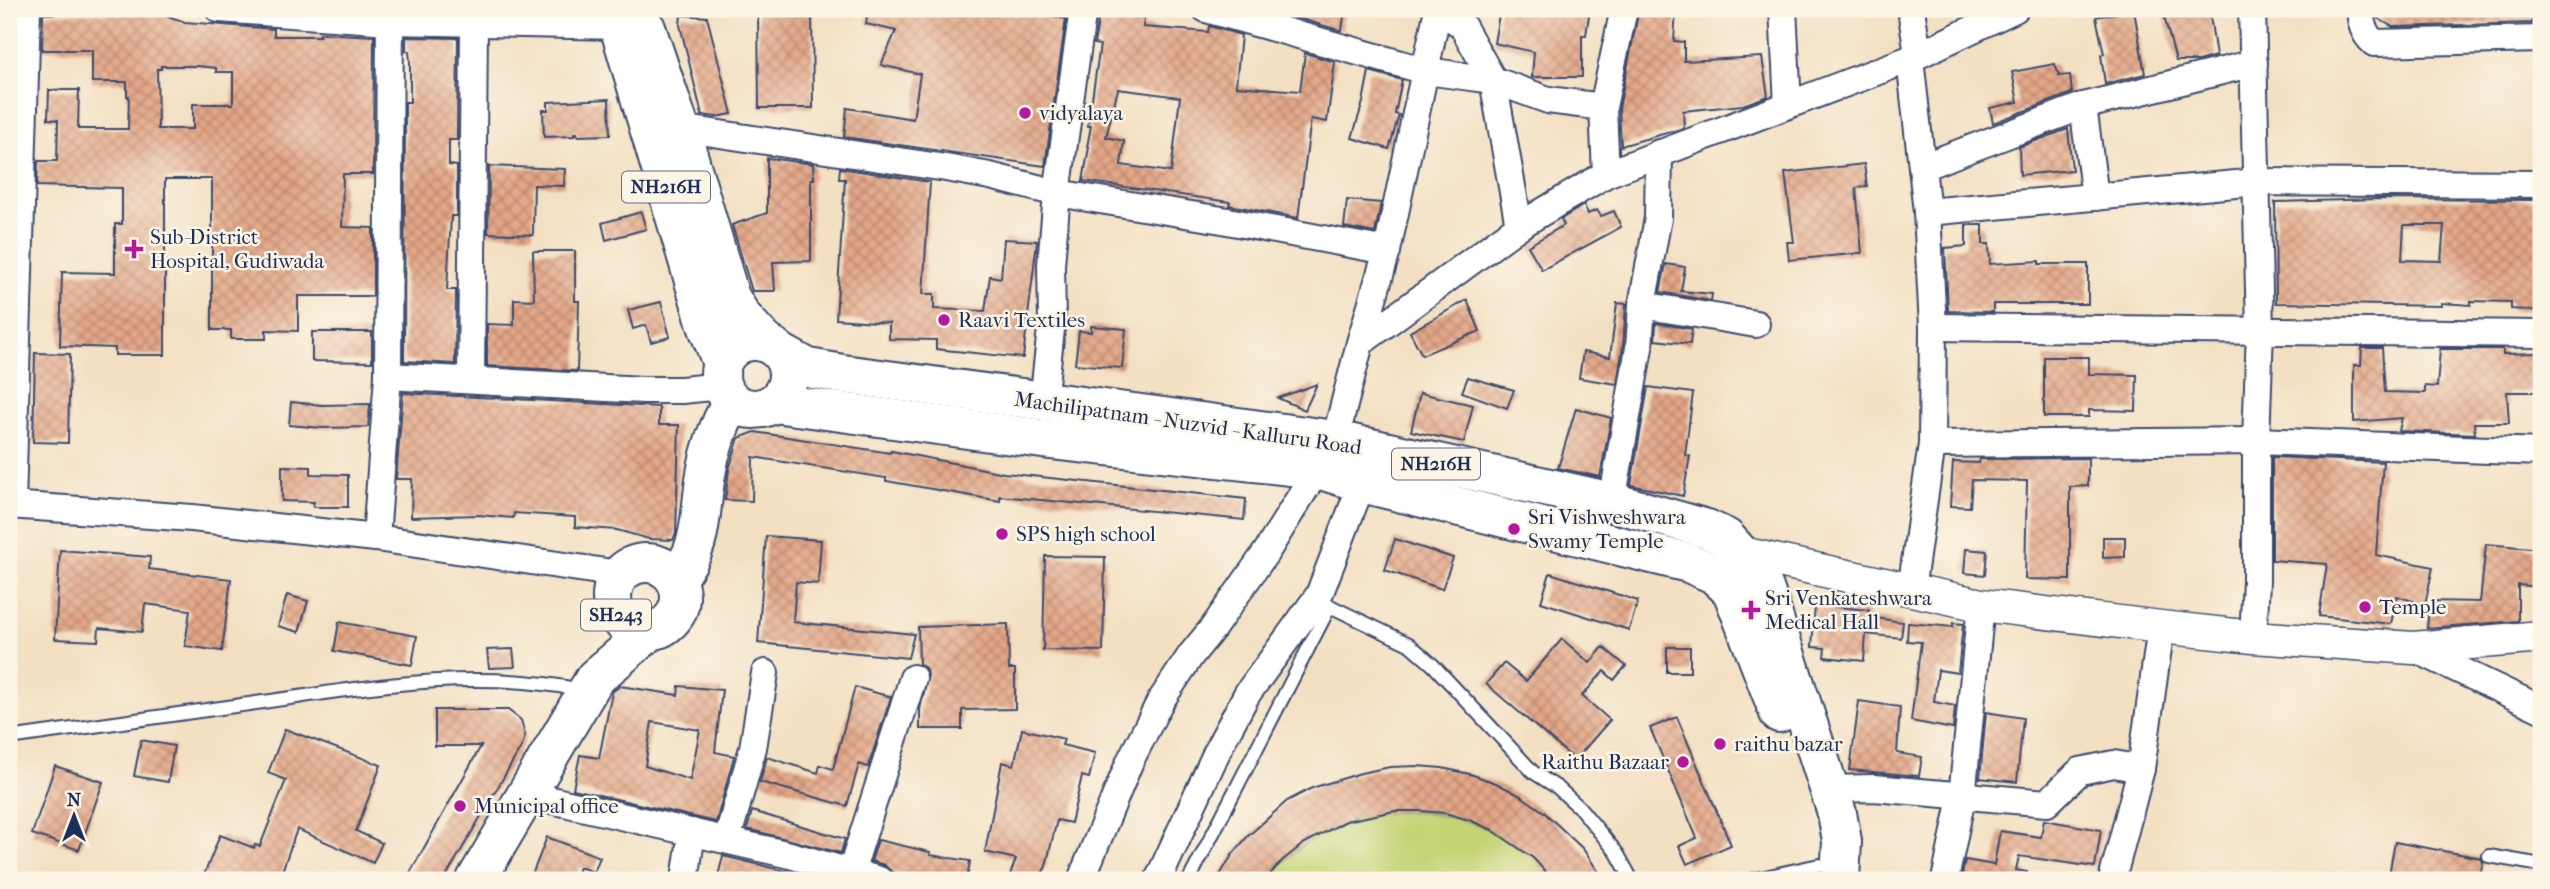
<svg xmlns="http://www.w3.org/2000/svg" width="2550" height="889" font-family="'IM FELL French Canon',serif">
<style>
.grass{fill:#c5d375;stroke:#70816a;stroke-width:2}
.building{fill:url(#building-cross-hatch);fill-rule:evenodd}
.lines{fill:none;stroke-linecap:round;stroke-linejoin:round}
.service-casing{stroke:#3b4a6d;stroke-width:16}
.minor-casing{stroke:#3b4a6d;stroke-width:30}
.tertiary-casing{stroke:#3b4a6d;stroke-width:35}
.primary-casing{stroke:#3b4a6d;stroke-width:42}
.trunk-casing{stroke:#3b4a6d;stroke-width:42}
.service{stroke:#fff;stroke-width:12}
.minor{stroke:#fff;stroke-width:26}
.tertiary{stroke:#fff;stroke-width:32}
.primary{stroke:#fff;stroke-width:38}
.trunk{stroke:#fff;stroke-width:38}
.poi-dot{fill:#b5179e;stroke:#fcf5e5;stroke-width:2.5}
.labels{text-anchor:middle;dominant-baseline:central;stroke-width:5;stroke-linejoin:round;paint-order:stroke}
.shield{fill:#fcf5e5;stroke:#5e6a86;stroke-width:2}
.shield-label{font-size:19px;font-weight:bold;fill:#1b2f5e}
.poi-label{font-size:21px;fill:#1b2f5e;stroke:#fcf5e5;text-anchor:start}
.street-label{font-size:21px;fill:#1b2f5e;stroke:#fcf5e5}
</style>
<defs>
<pattern id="building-cross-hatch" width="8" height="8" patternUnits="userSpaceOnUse" patternTransform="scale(1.75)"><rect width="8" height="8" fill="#e4a787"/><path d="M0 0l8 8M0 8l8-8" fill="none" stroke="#b88872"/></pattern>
</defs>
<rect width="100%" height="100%" fill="#fcf5e5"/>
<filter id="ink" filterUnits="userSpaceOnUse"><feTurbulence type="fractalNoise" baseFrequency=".0143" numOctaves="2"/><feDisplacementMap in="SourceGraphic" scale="14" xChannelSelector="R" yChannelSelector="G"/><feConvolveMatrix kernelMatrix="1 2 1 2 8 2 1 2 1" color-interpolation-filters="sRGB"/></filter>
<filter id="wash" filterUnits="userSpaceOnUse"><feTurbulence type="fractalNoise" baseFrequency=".00686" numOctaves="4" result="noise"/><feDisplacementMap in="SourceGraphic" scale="28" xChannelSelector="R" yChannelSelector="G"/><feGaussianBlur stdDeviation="1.57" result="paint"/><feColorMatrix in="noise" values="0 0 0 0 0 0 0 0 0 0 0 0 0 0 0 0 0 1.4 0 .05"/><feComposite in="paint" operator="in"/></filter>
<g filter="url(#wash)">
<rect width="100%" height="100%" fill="#f3e0c3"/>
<!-- grass -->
<path class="grass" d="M1395,811C1455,811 1517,829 1553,880H1265C1303,838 1339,819 1395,811Z"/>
<g id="blocks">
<!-- building -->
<g class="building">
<path d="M758,9H812L813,108H759Z"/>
<path d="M868,9H1047L1045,14L1066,19L1045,166L844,137L847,108L913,119L920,74L881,65L896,31L866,24Z"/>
<path d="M1100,9H1145L1143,27L1208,32L1209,26L1241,35L1236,86L1300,91L1305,53L1335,62L1327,122L1311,119L1298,218L1229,205L1230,202L1083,181L1089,147H1087L1091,126H1088L1100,45L1094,44ZM1118,89L1180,97L1171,172L1121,165L1124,141L1106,137Z"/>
<path d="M1273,9H1345L1342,30H1339L1273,11Z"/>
<path d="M1500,9H1590L1586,35H1582V77H1532L1534,52L1494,43Z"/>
<path d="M1639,9H1676L1674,41L1684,42V61L1762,57L1768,96L1743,105L1683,111L1684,128L1621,146L1619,108Z"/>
<path d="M2162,9H2209L2216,56L2198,61H2176Z"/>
<path d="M2376,9H2534L2532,23L2393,27L2377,18Z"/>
<path d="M2134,10L2145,74L2105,84L2101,55L2104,54L2096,17Z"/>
<path d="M93,13L162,14L185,22L274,29V36H320V33L374,36L373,174H343L342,227L373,228V296H298V331L266,330V339H231V330H212V179H165V355H115V348L60,346L62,272L115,273V224H122V188L37,186L38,161H57L58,120L48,119L49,90H79L78,129H128L129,96H127V82H92V50H42L43,14ZM161,66H197L216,68V72H233V104H193V129H158L157,69H161Z"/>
<path d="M681,15L707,17L732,114L716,117L702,115L680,25Z"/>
<path d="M406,37L458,38L457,140H449V165L457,166V216H451L447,290H456L455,364L404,361L405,102H410V62L409,51H406Z"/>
<path d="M2055,64L2059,76L2070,75L2072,93L1993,123L1990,108L2018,102L2012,72Z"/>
<path d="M1369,71L1402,80L1395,114L1399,115L1389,149L1352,138L1363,102Z"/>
<path d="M609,99L610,135L578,136L577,133H574V136L544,137L543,110H548V102Z"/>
<path d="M2068,129L2072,170L2020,175L2019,147Z"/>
<path d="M767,158L813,164L814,179H811V261L773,262L775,291H752L732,225L767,213Z"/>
<path d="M1864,164L1867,186L1856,188L1862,253L1789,260L1787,242H1794L1785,173Z"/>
<path d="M489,166L565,169L564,186L534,185L533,235L488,233Z"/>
<path d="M840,168L930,182L923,294H934V309L985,311L990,276L1001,278L1004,239L1037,241L1023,358L936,349V340L889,339V323L836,319L845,179H839Z"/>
<path d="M2378,199L2541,200V311L2511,309V302L2471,301V305L2441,303V306L2276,303L2275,202ZM2404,225H2444L2441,261L2402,260Z"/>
<path d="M1347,200L1381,203L1375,233L1344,227Z"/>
<path d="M1584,205L1588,214L1597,210L1601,216L1614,211L1621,227L1542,270L1528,246L1564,225L1561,219Z"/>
<path d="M641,212L646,229L606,240L602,223Z"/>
<path d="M1966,225H1983V244H1989L1990,264L2039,261V264H2088V304H1993V312L1948,311L1945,248L1966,246Z"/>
<path d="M533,251H575V301H579L577,371L487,366V324L514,325V299L534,300Z"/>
<path d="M1666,264L1685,267L1681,291L1712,294L1711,301L1660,292Z"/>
<path d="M1467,300L1480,331L1422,355L1410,332Z"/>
<path d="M661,302L670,337L651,342L646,325L633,329L628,310Z"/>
<path d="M1617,303L1626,304L1623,346L1617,384L1579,378L1583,352L1610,357Z"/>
<path d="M1656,323L1692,329L1690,344L1655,340Z"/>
<path d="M1091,326L1126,329L1122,368L1075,364L1079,331L1091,332Z"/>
<path d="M312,332H372V362L312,361Z"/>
<path d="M2362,348H2382L2385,392L2425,393V386L2437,387L2440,349H2503V354L2536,353V392H2507L2509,423H2474L2475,434L2399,431L2402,418L2354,422V365H2361Z"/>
<path d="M35,353L70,354L68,443L33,442Z"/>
<path d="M2044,357H2089V374L2137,375L2136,411L2089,410V417H2044Z"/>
<path d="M1468,377L1514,390L1507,408L1462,392Z"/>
<path d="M1317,384L1305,410L1278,398Z"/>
<path d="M1648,387L1693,393L1685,455L1690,456L1683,496L1631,485Z"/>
<path d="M403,393L659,407V425H679L676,533L673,540L649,539L617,530L575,527V517L514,513L513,518L479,515L411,517L412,479H396Z"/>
<path d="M1420,393L1473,405L1464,442L1411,431Z"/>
<path d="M291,402L322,405L370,404L368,427L323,428L289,425Z"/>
<path d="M1576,408L1611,418L1600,477L1558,468Z"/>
<path d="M755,432L890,453L891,451L1004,473L1246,499L1244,520L1000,496V501L886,481V478L753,457L752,501L725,500L729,469L739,438Z"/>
<path d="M2272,457L2383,462L2376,555L2433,567L2425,605L2397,596L2391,624L2319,616L2327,564L2272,560Z"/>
<path d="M2088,458V486L2070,487V580L2025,579L2027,481L1972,480L1970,507L1950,506L1953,462L1979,463L1980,459Z"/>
<path d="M282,466L311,467V474L348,475V507H313L314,502L282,501Z"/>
<path d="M766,536L821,540L818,584L796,582L793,622L914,634L908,658L758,643Z"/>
<path d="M2103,537H2125V557L2103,558Z"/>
<path d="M1395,539L1453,558L1442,589L1385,570Z"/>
<path d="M2486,544L2541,549V587L2518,585V621L2427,628L2430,601L2480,602Z"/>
<path d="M1966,549L1987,551L1985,575L1964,573Z"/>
<path d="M60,550L150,557L149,569L231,579L222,651L185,646L190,610L145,604L142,632L99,628L98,641L55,639Z"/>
<path d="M1045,556L1105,557L1103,651L1043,650Z"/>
<path d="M1550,573L1638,601L1629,630L1541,602Z"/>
<path d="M287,595L308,601L299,632L278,626Z"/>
<path d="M1815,605L1869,610L1868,617L1903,622L1901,638L1866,634L1864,661L1824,657L1825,648L1812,647Z"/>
<path d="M339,622L417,636L412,665L334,651Z"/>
<path d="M1908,623L1953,627V623L1963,624L1958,673L1938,670L1934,702L1955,706L1953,729L1911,721L1921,642L1907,641Z"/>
<path d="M1008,624L1009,669H1015V709L962,710V729H920V709L928,675L925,668L919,664L918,627Z"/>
<path d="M1562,639L1590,663L1603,647L1626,666L1614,680L1604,671L1582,696L1610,720L1575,760L1486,684L1504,663L1526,681Z"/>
<rect x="1667" y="647" width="23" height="25"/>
<path d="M513,649L515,667L489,668L487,650Z"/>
<path d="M620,686L678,695L679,686L722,690L715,752L734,756L716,822L573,789L580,755L599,758L612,692ZM652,722L700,730L690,780L645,766Z"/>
<path d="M855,687L891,697L868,767L859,764L847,806L760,782L767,757L818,773L820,765L833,769Z"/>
<path d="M1859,701L1900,707L1897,753L1922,757L1919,776L1850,770Z"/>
<path d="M435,710H508L521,720L525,735L523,744L444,880H406L481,746H435Z"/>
<path d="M1986,712L2023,718L2017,782L1980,778Z"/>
<path d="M1677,717L1731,845L1687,864L1679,846L1697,838L1650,728Z"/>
<path d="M285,729L381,765L356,831L382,843L373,863L297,829L279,880H202L220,835L254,848L255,845L260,846L286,780L268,773Z"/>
<path d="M1022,729L1064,739L1062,745L1095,753L1089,778L1082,776L1071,823L1057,820L1046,866L1039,880H1008L1016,859L985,852L1002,762L1014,765Z"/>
<path d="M141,740L174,746L168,782L134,776Z"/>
<path d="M55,766L103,782L79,850L32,834Z"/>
<path d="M1417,766L1442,768L1470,774L1496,783L1521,796L1544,812L1583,849L1604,880H1553L1533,858L1492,830L1469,820L1445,813L1420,811H1395L1346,821L1303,844L1283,860L1265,880H1217L1232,855L1248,836L1287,801L1312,788L1361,773L1390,767Z"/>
<path d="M752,811L845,839L841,853L747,829Z"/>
<path d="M2044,820L2101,830L2095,867L2019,856L2016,870L2027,872L2026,880H1961L1965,860L1994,865L2000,831L2041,837Z"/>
<path d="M547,837L600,857L594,872L579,867L575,880H530Z"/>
<path d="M878,840L930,852V855L970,861L967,880H922L892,872L884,865L871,861Z"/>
<path d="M2395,842L2481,858L2483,862L2479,880H2388Z"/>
<path d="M723,856L810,877V880H717Z"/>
</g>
</g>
</g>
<g filter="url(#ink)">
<use href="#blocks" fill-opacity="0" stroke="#3b4a6d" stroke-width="2"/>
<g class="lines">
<defs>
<g id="service">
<path d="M9,738C93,726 178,714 263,702C367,687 476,668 581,690"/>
<path d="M2489,856L2541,865"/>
<path d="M1189,880L1330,606L1409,644L1433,665L1533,772L1558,788L1580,808L1617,853L1632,880"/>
<path d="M1751,880L1819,865"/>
</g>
<g id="minor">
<path d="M219,9L390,21L619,26"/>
<path d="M1206,9L1426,71L1493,80L1548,100L1603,107"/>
<path d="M1437,9L1462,25L1493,80L1519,226"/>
<path d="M1783,9L1788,105"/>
<path d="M1911,9L1918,54"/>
<path d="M2252,9L2260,330L2256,441V581L2253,637"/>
<path d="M2360,9C2361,23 2363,33 2374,43L2541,39"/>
<path d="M1910,59L1927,212L1933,327L1932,444L1911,590"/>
<path d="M2083,106L2095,197"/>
<path d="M680,128L946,168L990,176L1057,193L1222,220L1387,251"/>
<path d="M1922,167L2083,106L2254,63"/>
<path d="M1606,174L1603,107L1624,9"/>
<path d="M1927,212L2258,182L2541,184"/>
<path d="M1642,305L1756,324"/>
<path d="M1933,327L2541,334"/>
<path d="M1360,343L1387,251L1438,9"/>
<path d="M388,376L643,390H682L721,386"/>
<path d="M471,380L474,24"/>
<path d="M1043,402L1052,320L1051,265L1057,193L1083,9"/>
<path d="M1932,444L2256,441L2541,452"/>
<path d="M1612,502L1639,348L1642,305L1658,218L1659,153"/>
<path d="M12,504L27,9"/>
<path d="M9,505L192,518L376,538L619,574"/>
<path d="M376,538L388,376L390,9"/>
<path d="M2413,648L2541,709"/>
<path d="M1829,789L1874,788L2047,803L2080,771L2114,764L2141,769"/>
<path d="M525,794L790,855L879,880"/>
<path d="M727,840L753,748L765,673"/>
<path d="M851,872L913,678"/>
<path d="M685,880L692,832"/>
<path d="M1081,880L1130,761L1160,702L1191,655L1213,628L1267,551L1335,440L1360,343L1519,226L1606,174L1910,59L2015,9"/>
<path d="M1158,880L1221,743L1247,694L1319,595L1362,483"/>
<path d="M1945,880L1962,797L1981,605"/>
<path d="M2112,880L2141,769L2161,627"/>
</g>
<path id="tertiary" d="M1742,553L1981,605L2161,627L2253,637L2413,648L2541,637"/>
<g id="primary">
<circle cx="646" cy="597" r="34"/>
<path d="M676,578C704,547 699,513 706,474C710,448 719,425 732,402"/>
<path d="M476,880L595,678L650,631"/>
</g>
<g id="trunk">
<path d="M614,9L707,325L722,363"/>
<path d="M646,28L680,128L730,297L742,317L766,343"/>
<circle cx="754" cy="375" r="34"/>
<path d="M781,353L808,368L843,374L1335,440L1612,502L1707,529L1726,538L1756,571L1764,588L1837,813L1842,841L1840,880"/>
<path d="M774,403L1043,439L1318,469L1362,483L1689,563L1714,574L1732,591L1779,713"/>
</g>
</defs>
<!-- service casing -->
<use href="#service" class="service-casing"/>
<!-- minor casing -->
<use href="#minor" class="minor-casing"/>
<!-- tertiary casing -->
<use href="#tertiary" class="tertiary-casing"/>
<!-- primary casing -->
<use href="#primary" class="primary-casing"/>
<!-- trunk casing -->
<use href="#trunk" class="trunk-casing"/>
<!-- service -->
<use href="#service" class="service"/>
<!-- minor -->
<use href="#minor" class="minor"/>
<!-- tertiary -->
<use href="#tertiary" class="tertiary"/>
<!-- primary -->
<use href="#primary" class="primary"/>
<!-- trunk -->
<use href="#trunk" class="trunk"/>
</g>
</g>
<!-- markers -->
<g class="poi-dot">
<circle cx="1025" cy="113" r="7"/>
<path d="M130.5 238.5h7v7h7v7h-7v7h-7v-7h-7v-7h7z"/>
<circle cx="944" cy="320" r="7"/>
<circle cx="1514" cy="529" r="7"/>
<circle cx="1002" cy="534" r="7"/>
<circle cx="2365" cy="607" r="7"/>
<path d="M1747.5 599.5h7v7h7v7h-7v7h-7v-7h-7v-7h7z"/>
<circle cx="1720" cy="744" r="7"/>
<circle cx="1683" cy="762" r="7"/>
<circle cx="460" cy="806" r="7"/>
</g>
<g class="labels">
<!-- shield labels -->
<g class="shield">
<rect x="622" y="171.5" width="88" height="31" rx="5"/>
<rect x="1392" y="448.5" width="88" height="31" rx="5"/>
<rect x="581" y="599.5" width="70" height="31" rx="5"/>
</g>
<g class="shield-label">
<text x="666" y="187">NH216H</text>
<text x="1436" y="464">NH216H</text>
<text x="616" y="615">SH243</text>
</g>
<!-- poi labels -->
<g class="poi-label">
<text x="1039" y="113">vidyalaya</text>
<text x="150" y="237">Sub-District<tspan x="150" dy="24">Hospital, Gudiwada</tspan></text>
<text x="958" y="320">Raavi Textiles</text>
<text x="1528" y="517">Sri Vishweshwara<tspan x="1528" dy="24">Swamy Temple</tspan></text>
<text x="1016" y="534">SPS high school</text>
<text x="1765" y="598">Sri Venkateshwara<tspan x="1765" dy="24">Medical Hall</tspan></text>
<text x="2379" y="607">Temple</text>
<text x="1734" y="744">raithu bazar</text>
<text x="1669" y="762" text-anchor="end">Raithu Bazaar</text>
<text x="474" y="806">Municipal office</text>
</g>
<!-- street labels -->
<g class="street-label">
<text transform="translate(1188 423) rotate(8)">Machilipatnam - Nuzvid - Kalluru Road</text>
</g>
</g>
<!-- margin -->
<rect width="2550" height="889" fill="none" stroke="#fcf5e5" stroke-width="35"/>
<!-- north arrow -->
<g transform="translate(74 816)" stroke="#fcf5e5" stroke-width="5" paint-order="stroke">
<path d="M0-5L12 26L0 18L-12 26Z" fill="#1b2f5e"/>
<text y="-10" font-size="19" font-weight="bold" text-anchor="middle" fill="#1b2f5e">N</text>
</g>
</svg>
